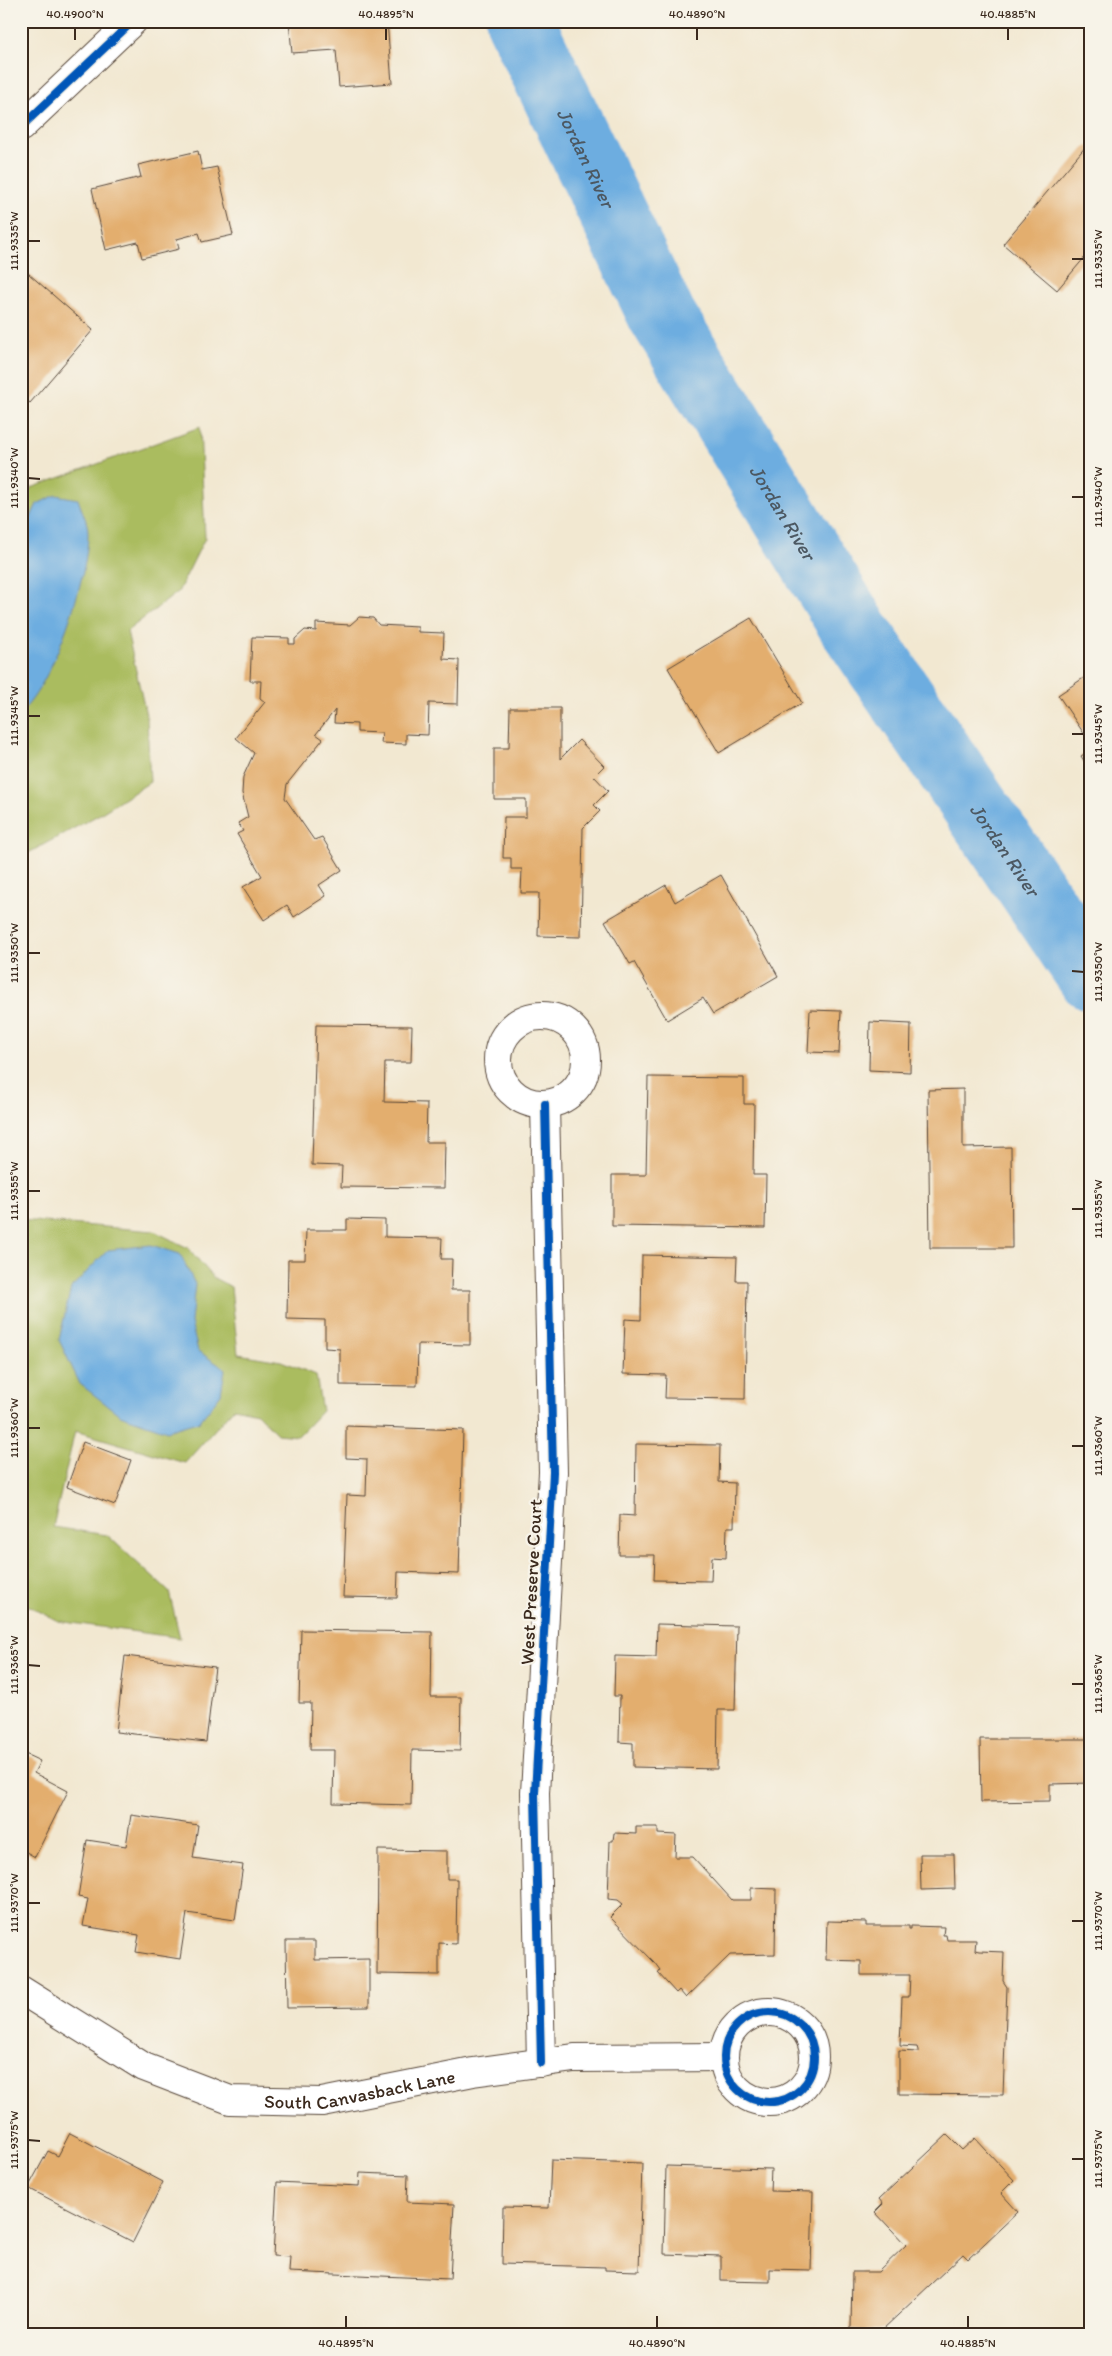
<svg xmlns="http://www.w3.org/2000/svg" width="1112" height="2356" font-family="Itim,sans-serif">
<style>
.green{fill:#aabc5f;stroke:#72733e}
.water{fill:#6dade0;stroke:#546c7f}
.lines{fill:none;stroke-linecap:round;stroke-linejoin:round}
.river{stroke:#6dade0;stroke-width:68}
.building{fill:#e3ae6e}
.minor-casing{stroke:#564639;stroke-width:30}
.minor{stroke:#fff;stroke-width:28}
.cycleway-casing{stroke:#f7f3e8;stroke-width:11}
.cycleway{stroke:#0057b8;stroke-width:8}
.ticks{fill:none;stroke:#3b2a1e;stroke-width:2}
.labels{text-anchor:middle;dominant-baseline:central;stroke-width:4.5;stroke-linejoin:round;paint-order:stroke}
.street-label{font-size:19px;fill:#3b2a1e;stroke:#f7f3e8}
.water-label{font-size:20px;font-style:italic;fill:#4c5862;stroke:#f7f3e8}
.neatline{fill:none;stroke:#3b2a1e;stroke-width:2}
.ticks-label{font-size:12px;text-anchor:middle;fill:#3b2a1e}
</style>
<rect width="100%" height="100%" fill="#f7f3e8"/>
<filter id="ink" filterUnits="userSpaceOnUse"><feTurbulence type="fractalNoise" baseFrequency=".02" numOctaves="2"/><feDisplacementMap in="SourceGraphic" scale="10" xChannelSelector="R" yChannelSelector="G"/><feConvolveMatrix kernelMatrix="1 2 1 2 8 2 1 2 1" color-interpolation-filters="sRGB"/></filter>
<filter id="wash" filterUnits="userSpaceOnUse"><feTurbulence type="fractalNoise" baseFrequency=".0096" numOctaves="4" result="noise"/><feDisplacementMap in="SourceGraphic" scale="20" xChannelSelector="R" yChannelSelector="G"/><feGaussianBlur stdDeviation="1.12" result="paint"/><feColorMatrix in="noise" values="0 0 0 0 0 0 0 0 0 0 0 0 0 0 0 0 0 1.4 0 .05"/><feComposite in="paint" operator="in"/></filter>
<g filter="url(#wash)">
<rect width="100%" height="100%" fill="#f2e8d1"/>
<!-- green -->
<g class="green">
<path d="M200,427L205,538L178,592L127,631L147,719L150,782L100,814L21,857V501L31,488Z"/>
<path d="M21,1220L154,1231L188,1248L214,1278L231,1287L238,1354L281,1361L316,1375L322,1411L298,1436L277,1434L257,1413L234,1408L185,1463L75,1431L53,1527L107,1535L169,1592L180,1638L58,1621L21,1602Z"/>
</g>
<!-- water -->
<g class="water">
<path d="M56,495L78,499C81,509 88,522 88,532C89,575 53,684 21,712V538L37,504Z"/>
<path d="M151,1245L180,1254L195,1284L191,1322L198,1351L225,1369L221,1394L200,1421L167,1431L120,1415L80,1384L59,1340L71,1288L108,1250Z"/>
</g>
<g class="lines">
<!-- river -->
<path class="river" id="s1" d="M520,21L661,314L852,625L1091,976"/>
</g>
<g id="blocks">
<!-- building -->
<g class="building">
<path d="M289,21H387L392,83L339,87L336,50L292,53Z"/>
<path d="M1087,145L1091,149V250L1057,290L1003,244Z"/>
<path d="M198,151L202,170L217,167L233,235L202,242L199,233L177,239L179,249L142,258L138,242L106,250L92,189L141,177L138,165Z"/>
<path d="M21,267L93,330L30,403L21,396Z"/>
<path d="M359,617L373,618L379,625L418,627V632L444,633L443,659L459,660L458,704L429,703L428,735L406,734V744L381,743L382,733L357,732V724L334,723L335,710L316,734L323,739L287,784L285,798L314,840L322,837L342,870L319,885L326,896L294,917L287,905L264,920L243,887L262,876L237,834L243,831L238,823L248,817L242,793L243,777L254,753L236,738L265,702L260,698L261,681H250L252,637L289,638V644H295V639L305,630L316,631V623L350,625Z"/>
<path d="M751,618L802,703L719,753L668,668Z"/>
<path d="M1091,673V744L1058,695Z"/>
<path d="M510,708H560V759L579,740L604,766L594,776L608,791L594,805L600,811L583,828L581,937L538,936L539,893H521L522,869H511V858H503L504,817H526V799H494V748H509Z"/>
<path d="M1091,750V772L1081,756Z"/>
<path d="M721,875L778,976L713,1014L703,998L667,1020L634,962L630,964L605,921L666,885L675,902Z"/>
<path d="M810,1010L841,1011L839,1053L808,1052Z"/>
<path d="M870,1022L911,1024L910,1072L869,1070Z"/>
<path d="M316,1025L412,1026L411,1062H385L384,1102L427,1103L426,1142H445L444,1188L341,1187L342,1166L312,1165Z"/>
<path d="M648,1077L744,1078V1104H754L753,1175H766L765,1228L612,1226V1175H646Z"/>
<path d="M963,1089V1148L1011,1147L1012,1248H930L928,1090Z"/>
<path d="M347,1219L385,1220V1237L442,1238L441,1259H452L451,1290H470V1345L418,1344L417,1386L340,1385V1349L325,1348V1320L287,1319L288,1260H305L306,1230H347Z"/>
<path d="M642,1255L737,1257L736,1281H747L745,1399L665,1398L666,1375L623,1374L625,1319L641,1320Z"/>
<path d="M346,1426L463,1430L459,1574L398,1572L397,1598L343,1597L347,1495L366,1496L367,1459L346,1458Z"/>
<path d="M83,1442L131,1460L115,1505L67,1487Z"/>
<path d="M636,1444L720,1445L719,1482L735,1483L734,1527H727L726,1558L712,1557L711,1581L654,1580L655,1555H619L620,1515L635,1516Z"/>
<path d="M657,1624L737,1626L735,1710H718L717,1769L633,1767V1743L619,1742L620,1696H614L615,1656L656,1657Z"/>
<path d="M301,1630L432,1632L431,1697H461L460,1751L412,1750L411,1805L333,1803L334,1750H310L311,1703H299Z"/>
<path d="M125,1656L215,1667L206,1742L116,1732Z"/>
<path d="M980,1739H1091V1783L1050,1784V1801L981,1802Z"/>
<path d="M21,1752L40,1761L34,1773L68,1791L35,1857L21,1849Z"/>
<path d="M131,1815L198,1825L193,1858L243,1865L235,1920L187,1913L180,1959L136,1952L139,1935L83,1926L88,1899L78,1897L87,1840L126,1846Z"/>
<path d="M636,1827H658V1834L676,1835L675,1857H693L732,1900H751V1888L776,1889L775,1954L730,1955L686,1998L679,1990L676,1993L658,1973L660,1970L654,1962L610,1917L623,1904L618,1900L608,1899L610,1841H613L614,1833L636,1834Z"/>
<path d="M378,1850L447,1851V1879H457L456,1944L439,1943V1975L377,1974Z"/>
<path d="M920,1854H954L955,1889L921,1890Z"/>
<path d="M827,1921L866,1922V1926H909V1929H911V1926L944,1927L943,1935H946L947,1940H976L975,1950L979,1951L1004,1952L1003,1981L1007,1987L1003,2095L899,2094V2051L918,2052V2050L917,2047L900,2046L902,1997H909L910,1975H861V1961L826,1960Z"/>
<path d="M286,1941H315V1960L369,1959V2007L287,2008Z"/>
<path d="M70,2133L163,2182L133,2242L28,2188L48,2151L58,2156Z"/>
<path d="M947,2135L962,2150L975,2138L1014,2180L1001,2193L1018,2212L968,2259L963,2254L882,2330L851,2329L852,2272H878L906,2245L875,2212L883,2204L879,2199Z"/>
<path d="M551,2160L642,2163L639,2271L605,2270V2267L502,2264L503,2207L549,2208Z"/>
<path d="M666,2166L771,2169L770,2191L813,2192L811,2270L770,2269V2282L721,2281V2256L664,2254Z"/>
<path d="M360,2173L408,2175L407,2202L454,2204L450,2279L289,2272L290,2257L273,2256L277,2182L359,2186Z"/>
</g>
</g>
</g>
<g filter="url(#ink)">
<use href="#blocks" fill-opacity="0" stroke="#564639" stroke-width="1"/>
<g class="lines">
<defs>
<g id="minor">
<path d="M21,127L133,21"/>
<circle cx="542" cy="1060" r="44"/>
<path id="s2" d="M21,1990L144,2067L230,2100L322,2102L473,2072L574,2058L724,2057"/>
<circle cx="769" cy="2057" r="45"/>
<path d="M541,2063L535,1793L553,1472L545,1104"/>
</g>
</defs>
<!-- minor casing -->
<use href="#minor" class="minor-casing"/>
<!-- minor -->
<use href="#minor" class="minor"/>
<defs>
<g id="cycleway">
<path d="M21,127L133,21"/>
<circle cx="769" cy="2057" r="45"/>
<path d="M541,2063L535,1793L553,1472L545,1104"/>
</g>
</defs>
<!-- cycleway casing -->
<use href="#cycleway" class="cycleway-casing"/>
<!-- cycleway -->
<use href="#cycleway" class="cycleway"/>
</g>
</g>
<!-- ticks -->
<path class="ticks" d="M75,40V28M386,40V28M697,40V28M1008,40V28M28,241H40M1072,259H1084M28,478L40,479M1072,497H1084M28,716H40M1072,734H1084M28,953H40M1072,971L1084,972M28,1191H40M1072,1209H1084M28,1428H40M1072,1446H1084M28,1665L40,1666M1072,1684H1084M28,1903H40M1072,1921H1084M28,2140L40,2141M1072,2159H1084M346,2328V2316M657,2328V2316M968,2328V2316"/>
<g class="labels">
<!-- street labels -->
<g class="street-label">
<text transform="translate(531 1582) rotate(-87)">West Preserve Court</text>
<text stroke="none"><textPath href="#s2" startOffset="368">South Canvasback Lane</textPath></text>
</g>
<!-- water labels -->
<g class="water-label">
<text stroke="none"><textPath href="#s1" startOffset="152">Jordan River</textPath></text>
<text stroke="none"><textPath href="#s1" startOffset="558">Jordan River</textPath></text>
<text stroke="none"><textPath href="#s1" startOffset="962">Jordan River</textPath></text>
</g>
</g>
<!-- margin -->
<rect width="1112" height="2356" fill="none" stroke="#f7f3e8" stroke-width="55"/>
<rect x="28" y="28" width="1056" height="2300" class="neatline"/>
<g class="ticks-label">
<text x="75" y="18">40.4900°N</text>
<text x="386" y="18">40.4895°N</text>
<text x="697" y="18">40.4890°N</text>
<text x="1008" y="18">40.4885°N</text>
<text transform="translate(14 241) rotate(-90)" y="4">111.9335°W</text>
<text transform="translate(1098 259) rotate(-90)" y="4">111.9335°W</text>
<text transform="translate(14 478) rotate(-90)" y="4">111.9340°W</text>
<text transform="translate(1098 497) rotate(-90)" y="4">111.9340°W</text>
<text transform="translate(14 716) rotate(-90)" y="4">111.9345°W</text>
<text transform="translate(1098 734) rotate(-90)" y="4">111.9345°W</text>
<text transform="translate(14 953) rotate(-90)" y="4">111.9350°W</text>
<text transform="translate(1098 972) rotate(-90)" y="4">111.9350°W</text>
<text transform="translate(14 1191) rotate(-90)" y="4">111.9355°W</text>
<text transform="translate(1098 1209) rotate(-90)" y="4">111.9355°W</text>
<text transform="translate(14 1428) rotate(-90)" y="4">111.9360°W</text>
<text transform="translate(1098 1446) rotate(-90)" y="4">111.9360°W</text>
<text transform="translate(14 1665) rotate(-90)" y="4">111.9365°W</text>
<text transform="translate(1098 1684) rotate(-90)" y="4">111.9365°W</text>
<text transform="translate(14 1903) rotate(-90)" y="4">111.9370°W</text>
<text transform="translate(1098 1921) rotate(-90)" y="4">111.9370°W</text>
<text transform="translate(14 2140) rotate(-90)" y="4">111.9375°W</text>
<text transform="translate(1098 2159) rotate(-90)" y="4">111.9375°W</text>
<text x="346" y="2347">40.4895°N</text>
<text x="657" y="2347">40.4890°N</text>
<text x="968" y="2347">40.4885°N</text>
</g>
</svg>
